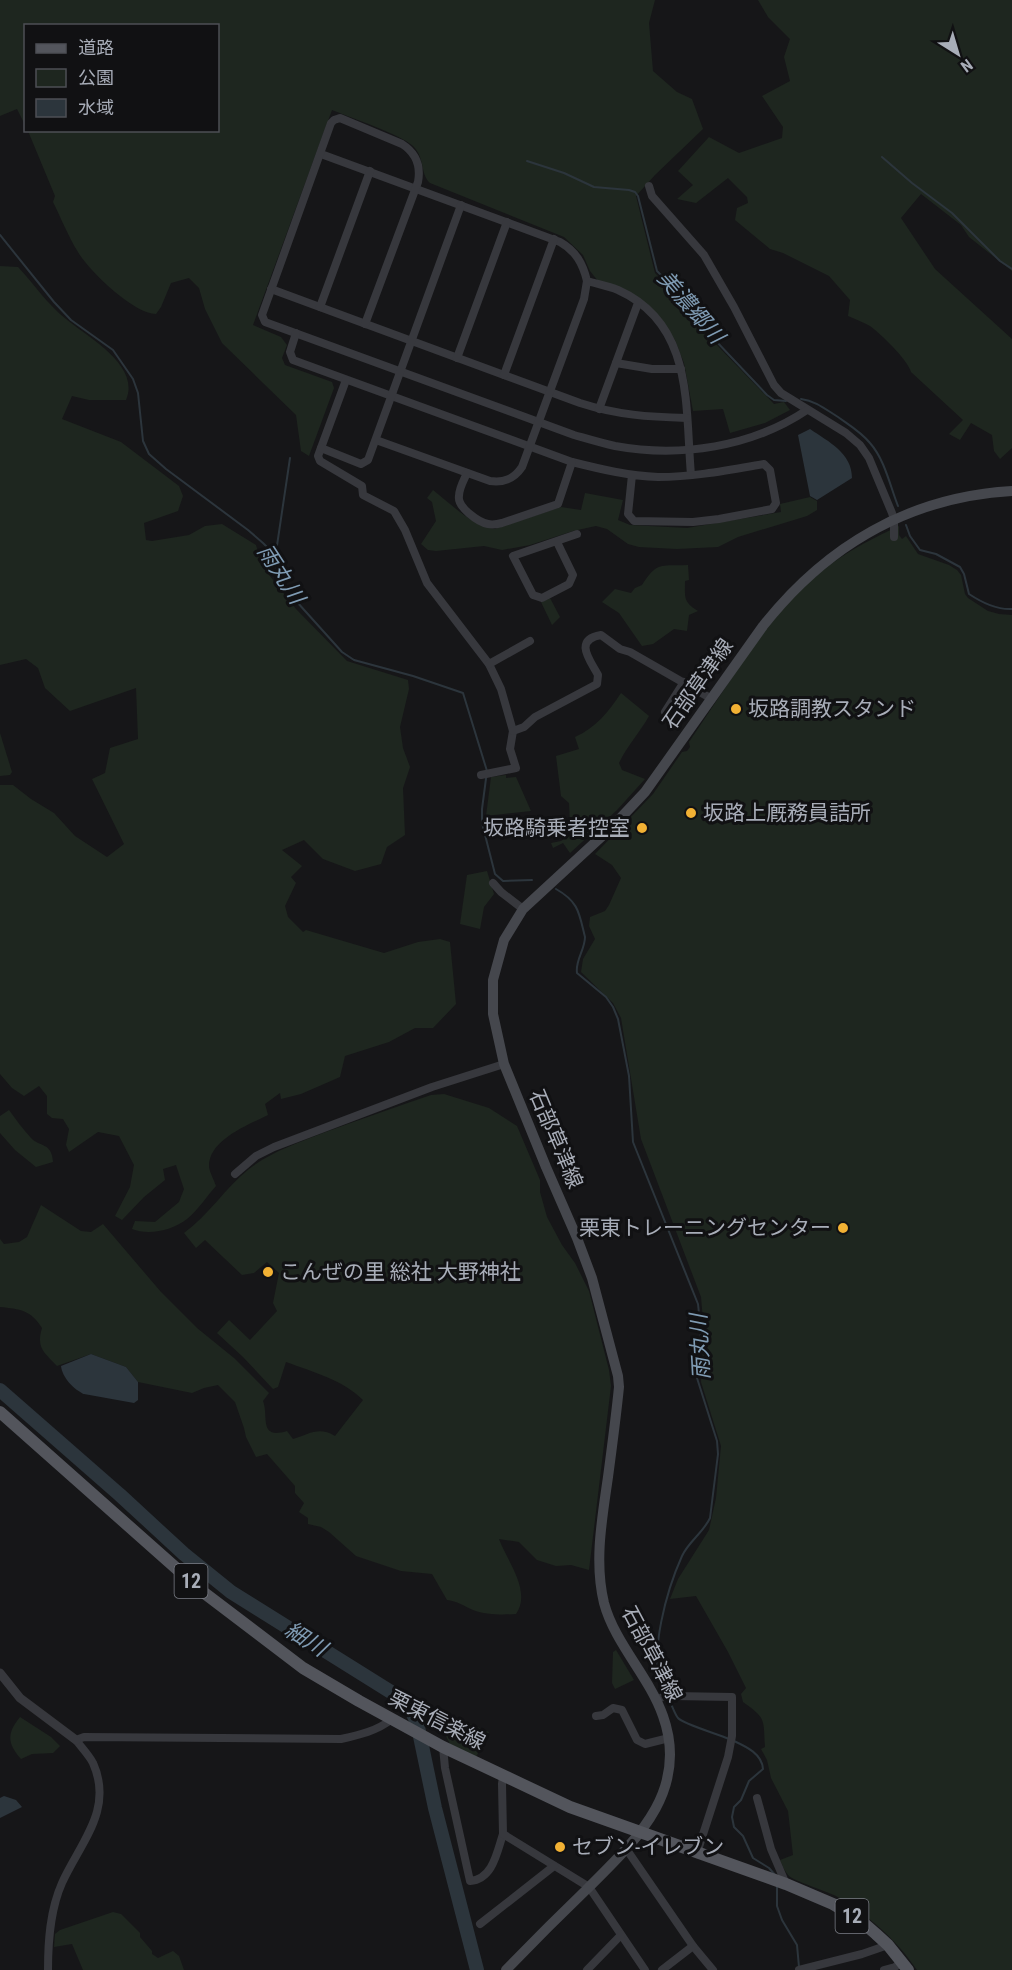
<svg xmlns="http://www.w3.org/2000/svg" width="1012" height="1970" font-family="'Roboto Condensed','Noto Sans JP',sans-serif">
<style>
.green{fill:#1e261f}
.water{fill:#2c353c}
.lines{fill:none;stroke-linecap:round;stroke-linejoin:round}
.stream{stroke:#2c353c;stroke-width:2}
.river{stroke:#2c353c;stroke-width:14}
.minor{stroke:#37383d;stroke-width:8}
.tertiary{stroke:#37383d;stroke-width:9}
.secondary{stroke:#45474d;stroke-width:10}
.primary{stroke:#53555c;stroke-width:12}
.poi-dot{fill:#f2b134;stroke:#111113;stroke-width:2}
.labels{text-anchor:middle;dominant-baseline:central;stroke-width:6;stroke-linejoin:round;paint-order:stroke}
.shield{fill:#111113;stroke:#7b7e86;stroke-width:1.5}
.shield-label{font-size:20px;font-weight:bold;fill:#a8adb8}
.street-label{font-size:21px;fill:#a8adb8;stroke:#111113}
.poi-label{font-size:21px;fill:#a8adb8;stroke:#111113;text-anchor:start}
.water-label{font-size:22px;font-style:italic;fill:#7f9bb3;stroke:#111113}
</style>
<rect width="100%" height="100%" fill="#161618"/>
<!-- green -->
<g class="green">
<path d="M0,0H655L649,23L653,71L677,92L692,99L703,129L655,175L636,196L655,273L675,294L713,341L774,404L784,402L790,410L765,423L730,433L723,409L693,411L684,363L675,340L661,320L598,281L590,271L583,255L564,237L430,183C420,174 425,157 413,146C400,134 351,118 332,110L253,325L281,337L287,345L282,358L285,365L332,382L334,388L309,456L301,451L296,415L222,343L205,309L199,288L189,278L171,283L161,307L156,314C134,314 89,271 78,252C68,236 61,218 53,202L55,196L28,131L218,130V26H26L25,125L17,109L0,116Z"/>
<path d="M758,0H1012V271L969,237L961,225L921,194L901,218L935,269L1012,339V448L1000,459L994,451L992,435L971,423L960,440L949,434L963,420L911,372C908,360 881,334 870,326C863,322 855,319 848,316L850,300L829,276L783,253L770,249L735,220L737,208L748,203L747,197L728,178L696,203L677,199L693,185L678,171L709,137L739,153L782,138L783,127L762,96L790,81L784,57L790,39L768,17Z"/>
<path d="M0,266L18,267C34,284 48,305 66,319C87,337 141,365 126,400H89L72,396L62,419L121,442L179,486L183,496L178,511L144,523L146,540L152,541L189,535L205,526L222,524L256,545L262,566L296,609L347,661L408,680L409,689L400,727L403,748L410,767L403,788L405,835L387,847L381,864L355,871L323,859L304,840L282,850L302,866L291,877L296,883L285,906L288,917L303,932L306,930L384,953L418,942L440,939L450,942L456,1004L433,1028H415L389,1042L345,1056L340,1077L301,1094L281,1099L280,1093L265,1104L268,1115C248,1125 208,1140 209,1167C210,1173 214,1180 216,1186C207,1196 198,1210 187,1219C173,1230 149,1236 132,1229L135,1221L155,1222L179,1202L184,1189L176,1165L163,1169L165,1180L144,1197L122,1220L115,1216L130,1187L134,1165L119,1136L98,1132L69,1152L66,1145L69,1129L63,1119L52,1118L47,1114V1096L39,1086L24,1096L12,1088L0,1074V785H13L31,799L54,813L75,836L107,857L124,844L92,779L105,773L110,748L138,739L136,688L70,711L45,688L38,668L26,659L0,665Z"/>
<path d="M433,490C451,504 472,526 495,529L561,507L581,510L585,493L623,500L618,520L630,525L687,528L781,512L780,504L810,497L817,501V510L807,516L738,537L718,547L677,549L639,547L628,544L607,529L596,526L573,531L530,545L502,550L484,546L436,551L428,550L421,544L436,521L432,502L427,498Z"/>
<path d="M899,526V535L902,539L906,536L918,554L949,565L957,570L961,575L965,594L968,598L988,611L999,614L1012,615V1970H917C897,1940 867,1914 836,1896C826,1891 794,1881 789,1876C785,1872 782,1865 780,1860L793,1855L788,1811L771,1778L767,1760L761,1749L765,1747C763,1719 767,1719 743,1702L741,1694L746,1688L728,1652L696,1596L670,1599L678,1579L709,1530L716,1498L721,1446L701,1382L704,1332L701,1297L641,1139L621,1018L613,1003L581,972L583,959L595,939L589,926L590,917L605,911L609,905L621,878L612,865L595,854L653,794L682,752L687,751L690,747L689,742C732,680 770,610 831,564C852,549 875,537 899,526Z"/>
<path d="M688,565L689,580L685,581C685,597 683,602 698,611L689,615L687,631L674,629L653,644L642,646L619,613L602,602L615,589L631,593L635,588L642,585C657,561 661,566 688,565Z"/>
<path d="M550,598L560,617L552,625L541,602Z"/>
<path d="M621,693L649,716C640,732 627,746 619,763L622,770L645,779L617,810L570,853L563,843L553,848L551,843L561,841L574,833L570,824L569,803L561,796L556,756L579,749L575,737C596,728 609,711 621,693Z"/>
<path d="M0,733L12,772L10,775L0,776Z"/>
<path d="M506,775V778L516,777L531,811L486,816L491,777Z"/>
<path d="M487,871L494,894L484,907L480,929L460,924L467,875Z"/>
<path d="M444,1094L489,1108L517,1126L540,1180V1192L547,1217L562,1245L575,1263L589,1291L609,1370L611,1386L589,1570L571,1565L556,1566L537,1560L519,1542L499,1539C507,1561 532,1591 516,1614C503,1615 486,1615 473,1610C464,1606 457,1601 447,1600L432,1574L401,1571L356,1556L329,1532L321,1527L308,1524V1518L299,1512L304,1503L295,1493V1486L267,1454L256,1457L246,1437L244,1428L235,1402L218,1385L204,1388L192,1393L138,1382L126,1367L91,1354L57,1366C44,1352 36,1348 42,1328C31,1310 20,1309 0,1307V1239L4,1244L19,1242L27,1237L41,1205L81,1231L91,1232L103,1224L161,1292L197,1328L234,1358L269,1393L263,1401C269,1416 258,1440 287,1431L293,1439C309,1434 319,1426 335,1436L363,1400C343,1380 313,1372 286,1362L278,1387L273,1389L243,1357L217,1333L229,1320L250,1340L277,1311L273,1303L279,1273L267,1262L254,1273L242,1275L205,1240L196,1248L184,1233C209,1215 225,1188 249,1169C271,1152 297,1143 323,1133C359,1120 395,1107 431,1095Z"/>
<path d="M9,1110C16,1120 23,1129 31,1138C39,1147 52,1142 53,1162L36,1167L15,1150L0,1133V1116Z"/>
<path d="M616,1650L634,1680L615,1689L612,1683L613,1652Z"/>
<path d="M435,1709L489,1732L476,1757L450,1744L433,1711Z"/>
<path d="M20,1717L51,1737L60,1746L53,1753L32,1754L21,1759C7,1743 7,1733 20,1717Z"/>
<path d="M113,1912L121,1914L140,1933V1937L152,1951V1954L158,1958L173,1951L179,1956L184,1970H83L72,1944L54,1947L55,1934L60,1930Z"/>
</g>
<!-- water -->
<g class="water">
<path d="M810,429C829,442 852,453 852,478L817,500L810,496L798,435Z"/>
<path d="M91,1354L126,1367L138,1382V1400L134,1403L84,1394C74,1390 62,1377 61,1366Z"/>
<path d="M4,1796L16,1800L22,1807L0,1818V1798Z"/>
</g>
<g class="lines">
<!-- stream -->
<g class="stream">
<path d="M882,157L912,183L952,213L1000,261L1012,269"/>
<path d="M527,161L564,173L594,187L629,190L635,192L638,196L657,271L679,293L715,340L767,395L774,400L786,401"/>
<path d="M0,235L54,302L71,320L113,350L133,379L138,393L143,441L149,454L166,469L248,530L263,543L271,551L281,581L288,592L342,652L354,660L413,676L463,693L487,771L482,809V823L495,874L503,881L532,880"/>
<path d="M801,399C816,401 825,409 838,417C849,425 861,432 870,443C885,460 890,486 898,506"/>
<path d="M906,525L910,536L920,550L936,554L960,567L964,574L969,594C981,602 997,610 1012,609"/>
<path d="M275,559L290,458"/>
<path d="M556,889C579,902 579,913 585,937C585,950 575,960 577,973L606,997L613,1007L618,1019L629,1076L633,1142L698,1304L701,1332L697,1378L717,1441L718,1454L710,1518C703,1533 689,1541 682,1556C668,1587 647,1656 663,1688"/>
<path d="M671,1704C673,1708 675,1714 678,1718C683,1724 718,1734 729,1739"/>
<path d="M734,1741C747,1747 762,1754 763,1769L749,1781L741,1800L734,1807L732,1817L734,1827L743,1836L753,1858L769,1868L776,1876"/>
<path d="M777,1885V1906L782,1920L797,1945L799,1967"/>
</g>
<!-- river -->
<path class="river" d="M0,1390L120,1495L184,1554L231,1592L407,1702L417,1722L435,1808L477,1970"/>
<!-- minor -->
<g class="minor">
<path d="M321,154L560,242C576,251 583,264 587,281C597,284 608,286 618,290C694,324 685,406 691,475"/>
<path d="M649,186L652,196L704,255L734,307L774,385L781,393L846,433L860,445L869,458L892,513L894,520V537"/>
<path d="M271,289L580,403C617,415 649,417 687,418"/>
<path d="M320,307L370,171"/>
<path d="M365,324L418,182C421,166 416,153 402,144L340,118L334,120L331,123L262,315L265,322L574,435C588,439 601,443 615,446C680,458 752,447 807,410"/>
<path d="M296,333L290,352L293,360L572,462C600,469 629,476 658,477C694,477 729,470 764,464L770,470L776,503L772,509L719,519L693,522L634,521L628,514L632,475"/>
<path d="M457,358L507,222"/>
<path d="M616,363L652,369H681"/>
<path d="M504,375L554,239"/>
<path d="M346,380L318,456L320,461L362,486L363,495L394,511L405,530L427,583L489,664L501,689L513,731L510,749L516,768L481,775"/>
<path d="M599,409L638,303"/>
<path d="M376,440L490,481C504,483 514,479 522,467L584,299L587,281"/>
<path d="M321,448L361,464L368,460L461,205"/>
<path d="M467,473C464,480 459,488 459,496C457,507 478,522 488,524C493,525 498,524 502,523L558,504L572,462"/>
<path d="M557,542L573,575L569,584L542,598L533,595L513,556L577,534"/>
<path d="M489,664L530,641"/>
<path d="M665,712L684,682"/>
<path d="M513,731L524,727L535,717L597,684L598,675C590,660 573,640 601,635L620,649L630,652L712,699"/>
<path d="M493,883L501,892L523,909"/>
<path d="M235,1174L256,1156L274,1147L432,1087L504,1064"/>
<path d="M656,1700L671,1693L673,1696L732,1697V1736L728,1757L697,1853"/>
<path d="M596,1716L603,1715L613,1708L622,1710L637,1740L645,1744L669,1738"/>
<path d="M443,1747L445,1768L470,1881C493,1879 497,1852 503,1834"/>
<path d="M503,1776L502,1784L503,1834L589,1887L645,1970"/>
<path d="M757,1798L771,1849L786,1884"/>
<path d="M627,1850L693,1946L713,1970"/>
<path d="M480,1924L554,1866"/>
<path d="M48,1970C48,1941 50,1910 62,1883C80,1843 114,1810 93,1763C89,1755 81,1747 76,1740L84,1737L341,1739C359,1735 377,1731 392,1719"/>
<path d="M587,1970L621,1935"/>
<path d="M662,1970L693,1946"/>
<path d="M799,1970L862,1954L888,1945"/>
<path d="M884,1970L895,1967L902,1962"/>
</g>
<!-- tertiary -->
<path class="tertiary" d="M0,1673L20,1698L76,1740"/>
<!-- secondary -->
<path class="secondary" d="M506,1970C532,1943 559,1916 586,1890C635,1841 690,1792 663,1716C649,1676 615,1644 604,1603C594,1562 602,1519 608,1477C612,1447 616,1417 619,1387L618,1376L592,1278L577,1238L546,1167L504,1064L493,1014V980L504,940L523,909L613,826L645,792L763,626C826,546 909,497 1012,491"/>
<!-- primary -->
<path class="primary" d="M0,1412L203,1592L303,1668L359,1701L443,1747L570,1807L786,1884L833,1904L860,1920L876,1934L888,1945L908,1970"/>
</g>
<!-- markers -->
<g class="poi-dot">
<circle cx="736" cy="709" r="6"/>
<circle cx="691" cy="813" r="6"/>
<circle cx="642" cy="828" r="6"/>
<circle cx="843" cy="1228" r="6"/>
<circle cx="268" cy="1272" r="6"/>
<circle cx="560" cy="1847" r="6"/>
</g>
<g class="labels">
<!-- shield labels -->
<g class="shield">
<rect x="174.5" y="1564" width="33" height="34" rx="4.5"/>
<rect x="835.5" y="1899" width="33" height="34" rx="4.5"/>
</g>
<g class="shield-label">
<text x="191" y="1581">12</text>
<text x="852" y="1916">12</text>
</g>
<!-- street labels -->
<g class="street-label">
<text transform="translate(698 684) rotate(-55)">石部草津線</text>
<text transform="translate(556 1139) rotate(67)">石部草津線</text>
<text transform="translate(652 1654) rotate(62)">石部草津線</text>
<text transform="translate(437 1720) rotate(27)">栗東信楽線</text>
</g>
<!-- poi labels -->
<g class="poi-label">
<text x="748" y="709">坂路調教スタンド</text>
<text x="703" y="813">坂路上厩務員詰所</text>
<text x="630" y="828" text-anchor="end">坂路騎乗者控室</text>
<text x="831" y="1228" text-anchor="end">栗東トレーニングセンター</text>
<text x="280" y="1272">こんぜの里 総社 大野神社</text>
<text x="572" y="1847">セブン-イレブン</text>
</g>
<!-- water labels -->
<g class="water-label">
<text transform="translate(691 307) rotate(49)">美濃郷川</text>
<text transform="translate(281 574) rotate(57)">雨丸川</text>
<text transform="translate(700 1347) rotate(-93)">雨丸川</text>
<text transform="translate(306 1639) rotate(32)">細川</text>
</g>
</g>
<!-- legend -->
<rect x="24" y="24" width="195" height="108" fill="#111113" stroke="#4d4f55" stroke-width="1.5"/>
<rect x="36" y="44" width="30" height="9" fill="#53555c" stroke="#4d4f55" stroke-width="1.5"/>
<text x="78" y="54" font-size="18" fill="#a8adb8">道路</text>
<rect x="36" y="69" width="30" height="18" fill="#1e261f" stroke="#4d4f55" stroke-width="1.5"/>
<text x="78" y="84" font-size="18" fill="#a8adb8">公園</text>
<rect x="36" y="99" width="30" height="18" fill="#2c353c" stroke="#4d4f55" stroke-width="1.5"/>
<text x="78" y="114" font-size="18" fill="#a8adb8">水域</text>
<!-- north arrow -->
<g transform="translate(958 54) rotate(143)" stroke="#111113" stroke-width="4.5" paint-order="stroke">
<path d="M0-4.5L10 22L0 15L-10 22Z" fill="#a8adb8"/>
<text y="-9" font-size="16" font-weight="bold" text-anchor="middle" fill="#a8adb8">N</text>
</g>
</svg>
